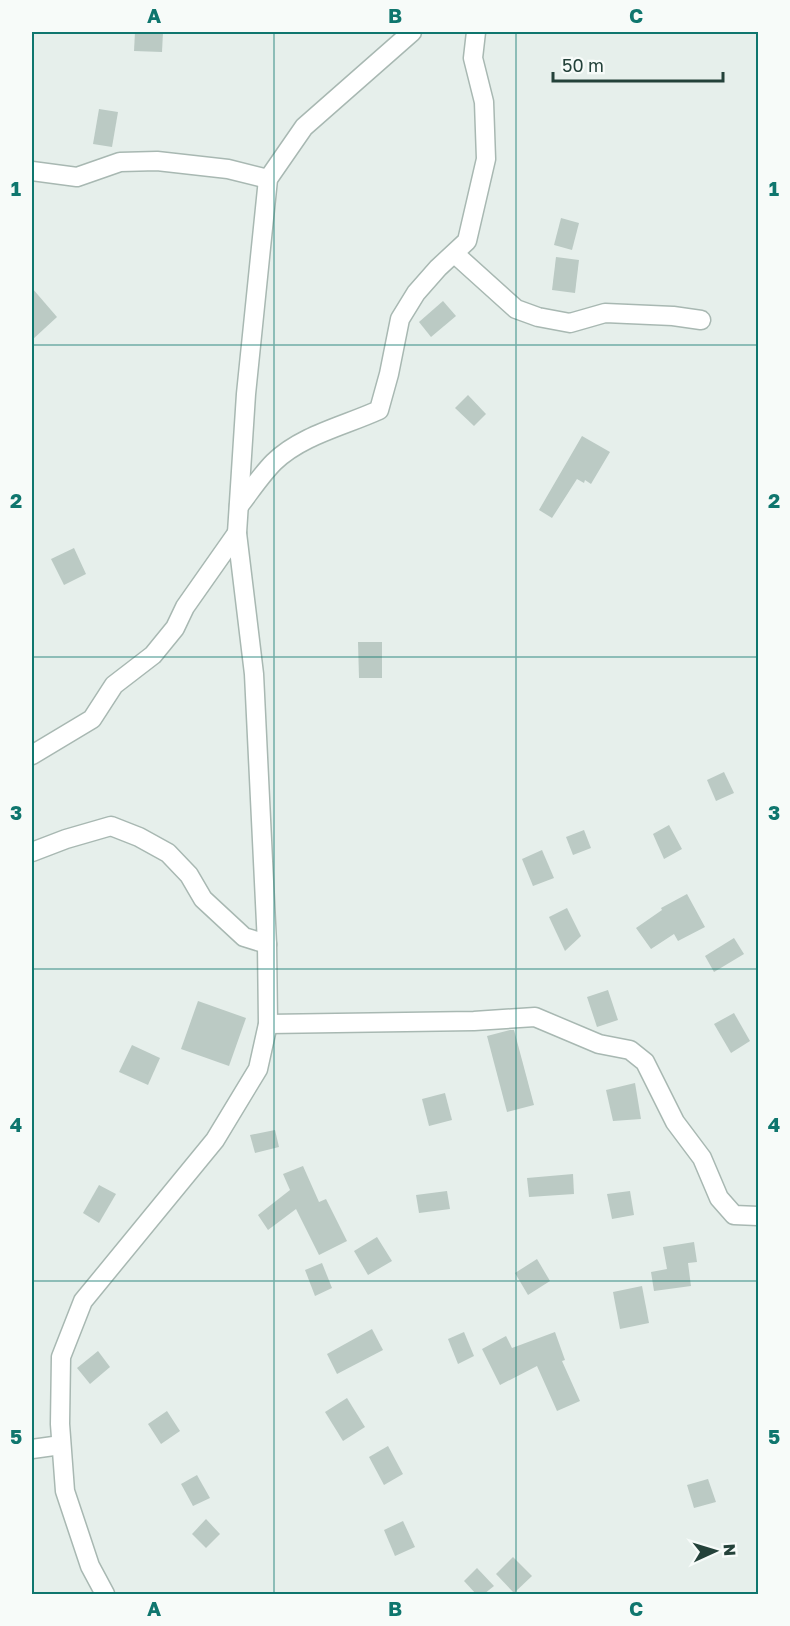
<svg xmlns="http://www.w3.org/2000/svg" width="790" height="1626" font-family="'Golos Text',sans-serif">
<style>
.building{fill:#bbcac4}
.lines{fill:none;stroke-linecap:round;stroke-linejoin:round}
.minor-casing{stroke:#a8b8b2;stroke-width:21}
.minor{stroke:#fff;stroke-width:18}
.grid{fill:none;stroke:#0f766e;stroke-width:1.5;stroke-opacity:0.55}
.neatline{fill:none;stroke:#0f766e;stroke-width:2}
.grid-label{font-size:20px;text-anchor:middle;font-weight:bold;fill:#0f766e}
</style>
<rect width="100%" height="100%" fill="#e6efeb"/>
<!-- building -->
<g class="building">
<path d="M135,32H163L162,52L134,51Z"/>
<path d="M99,109L118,112L112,147L93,144Z"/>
<path d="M561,218L579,223L572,250L554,245Z"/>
<path d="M556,257L579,260L575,293L552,290Z"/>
<path d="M32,288L57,317L32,340Z"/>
<path d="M443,301L456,316L431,337L419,322Z"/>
<path d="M468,395L486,414L474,426L455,408Z"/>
<path d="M582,436L610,452L591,484L585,480L584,483L577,479L552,518L539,510Z"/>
<path d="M74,548L86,574L64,585L51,559Z"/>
<path d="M358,642H382V678H359Z"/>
<path d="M724,772L734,793L716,801L707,780Z"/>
<path d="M669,825L682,849L664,859L653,834Z"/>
<path d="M584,830L591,848L573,855L566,837Z"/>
<path d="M542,850L554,878L533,886L522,859Z"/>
<path d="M687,894L705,927L678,941L674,934L651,949L636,928L662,910L661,908Z"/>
<path d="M567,908L581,936L565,951L549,917Z"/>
<path d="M734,938L744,954L714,972L705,956Z"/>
<path d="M608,990L618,1020L597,1027L587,997Z"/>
<path d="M198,1001L246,1018L229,1066L181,1049Z"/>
<path d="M734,1013L750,1041L731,1053L714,1024Z"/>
<path d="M510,1030H514L534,1105L507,1112L487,1036Z"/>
<path d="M132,1045L160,1058L148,1085L119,1072Z"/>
<path d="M635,1083L641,1119L613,1121L606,1090Z"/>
<path d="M445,1093L452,1120L429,1126L422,1099Z"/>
<path d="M275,1130L279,1147L255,1153L250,1135Z"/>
<path d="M303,1166L319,1202L326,1199L347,1241L319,1255L296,1209L268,1230L258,1215L290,1190L283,1174Z"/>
<path d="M573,1174L574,1194L529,1197L527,1178Z"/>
<path d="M99,1185L116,1194L99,1223L83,1213Z"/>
<path d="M447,1191L450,1209L419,1213L416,1195Z"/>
<path d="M630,1191L634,1215L612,1219L607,1194Z"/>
<path d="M377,1237L392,1261L368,1275L354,1251Z"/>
<path d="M694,1242L697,1262L688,1263L691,1286L654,1291L651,1272L667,1269L663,1247Z"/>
<path d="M537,1259L550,1281L528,1295L515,1273Z"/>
<path d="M322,1263L332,1288L315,1296L305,1270Z"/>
<path d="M642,1286L649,1323L620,1329L613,1292Z"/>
<path d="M372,1329L383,1350L337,1374L327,1354Z"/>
<path d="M464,1332L474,1356L458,1364L448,1339Z"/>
<path d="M555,1332L565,1360L562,1361L580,1401L557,1411L537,1366L500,1385L482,1349L506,1336L512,1348Z"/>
<path d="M98,1351L110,1367L90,1384L77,1368Z"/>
<path d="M347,1398L365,1427L343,1441L325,1412Z"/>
<path d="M167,1411L180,1431L161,1444L148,1424Z"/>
<path d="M388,1446L403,1474L384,1485L369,1457Z"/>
<path d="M197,1475L210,1498L193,1506L181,1484Z"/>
<path d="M708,1479L716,1502L694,1508L687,1485Z"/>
<path d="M206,1519L220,1534L206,1548L192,1534Z"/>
<path d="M403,1521L415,1547L395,1556L384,1530Z"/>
<path d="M513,1557L532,1576L514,1593L496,1574Z"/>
<path d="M477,1568L494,1586L484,1594H476L464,1581Z"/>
</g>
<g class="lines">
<defs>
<g id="minor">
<path d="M32,171L77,177L120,162L157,161L228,169L268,179"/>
<path d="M455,254L516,309L538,317L570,323L605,313L673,316L701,320"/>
<path d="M239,506C250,492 261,475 274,462C302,435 344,426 379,410L389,374L400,319L416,293L438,268L467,241L486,159L484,102L473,58L476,32"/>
<path d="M32,755L92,719L114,685L153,655L175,628L185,607L237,533"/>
<path d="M32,852L66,839L111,826L139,837L168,853L189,875L203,899L244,937L267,944"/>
<path d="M268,1024L474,1021L535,1017L599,1044L630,1050L645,1062L675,1122L702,1158L719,1198L734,1215L758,1216"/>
<path d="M32,1449L61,1445"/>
<path d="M105,1594L90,1566L65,1491L60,1424L61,1357L83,1301L215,1140L258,1069L268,1024L267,944L254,674L237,533L246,394L268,179L304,127L412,32"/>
</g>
</defs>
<!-- minor casing -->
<use href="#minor" class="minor-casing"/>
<!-- minor -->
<use href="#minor" class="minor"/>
</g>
<!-- grid -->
<path class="grid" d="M274,32V1594M516,32V1594M32,345H758M32,657H758M32,969H758M32,1281H758"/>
<!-- border -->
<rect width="790" height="1626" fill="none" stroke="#f7fbf9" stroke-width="66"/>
<!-- north arrow -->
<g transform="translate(715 1551) rotate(86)" stroke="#f7fbf9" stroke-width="4.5" paint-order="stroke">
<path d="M0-4.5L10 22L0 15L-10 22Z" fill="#24423a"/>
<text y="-9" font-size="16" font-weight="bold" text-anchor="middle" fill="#24423a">N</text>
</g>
<!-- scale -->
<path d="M553 72v9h170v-9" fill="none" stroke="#24423a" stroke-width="3"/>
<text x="562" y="72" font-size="18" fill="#24423a" stroke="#f7fbf9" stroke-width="4.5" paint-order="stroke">50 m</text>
<rect x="33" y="33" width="724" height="1560" class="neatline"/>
<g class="grid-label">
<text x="154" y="23">A</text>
<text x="395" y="23">B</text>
<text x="636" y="23">C</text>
<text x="16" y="196">1</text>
<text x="774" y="196">1</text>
<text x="16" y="508">2</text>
<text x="774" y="508">2</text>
<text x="16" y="820">3</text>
<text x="774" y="820">3</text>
<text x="16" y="1132">4</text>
<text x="774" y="1132">4</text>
<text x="16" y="1444">5</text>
<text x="774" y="1444">5</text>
<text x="154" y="1616">A</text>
<text x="395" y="1616">B</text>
<text x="636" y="1616">C</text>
</g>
</svg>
